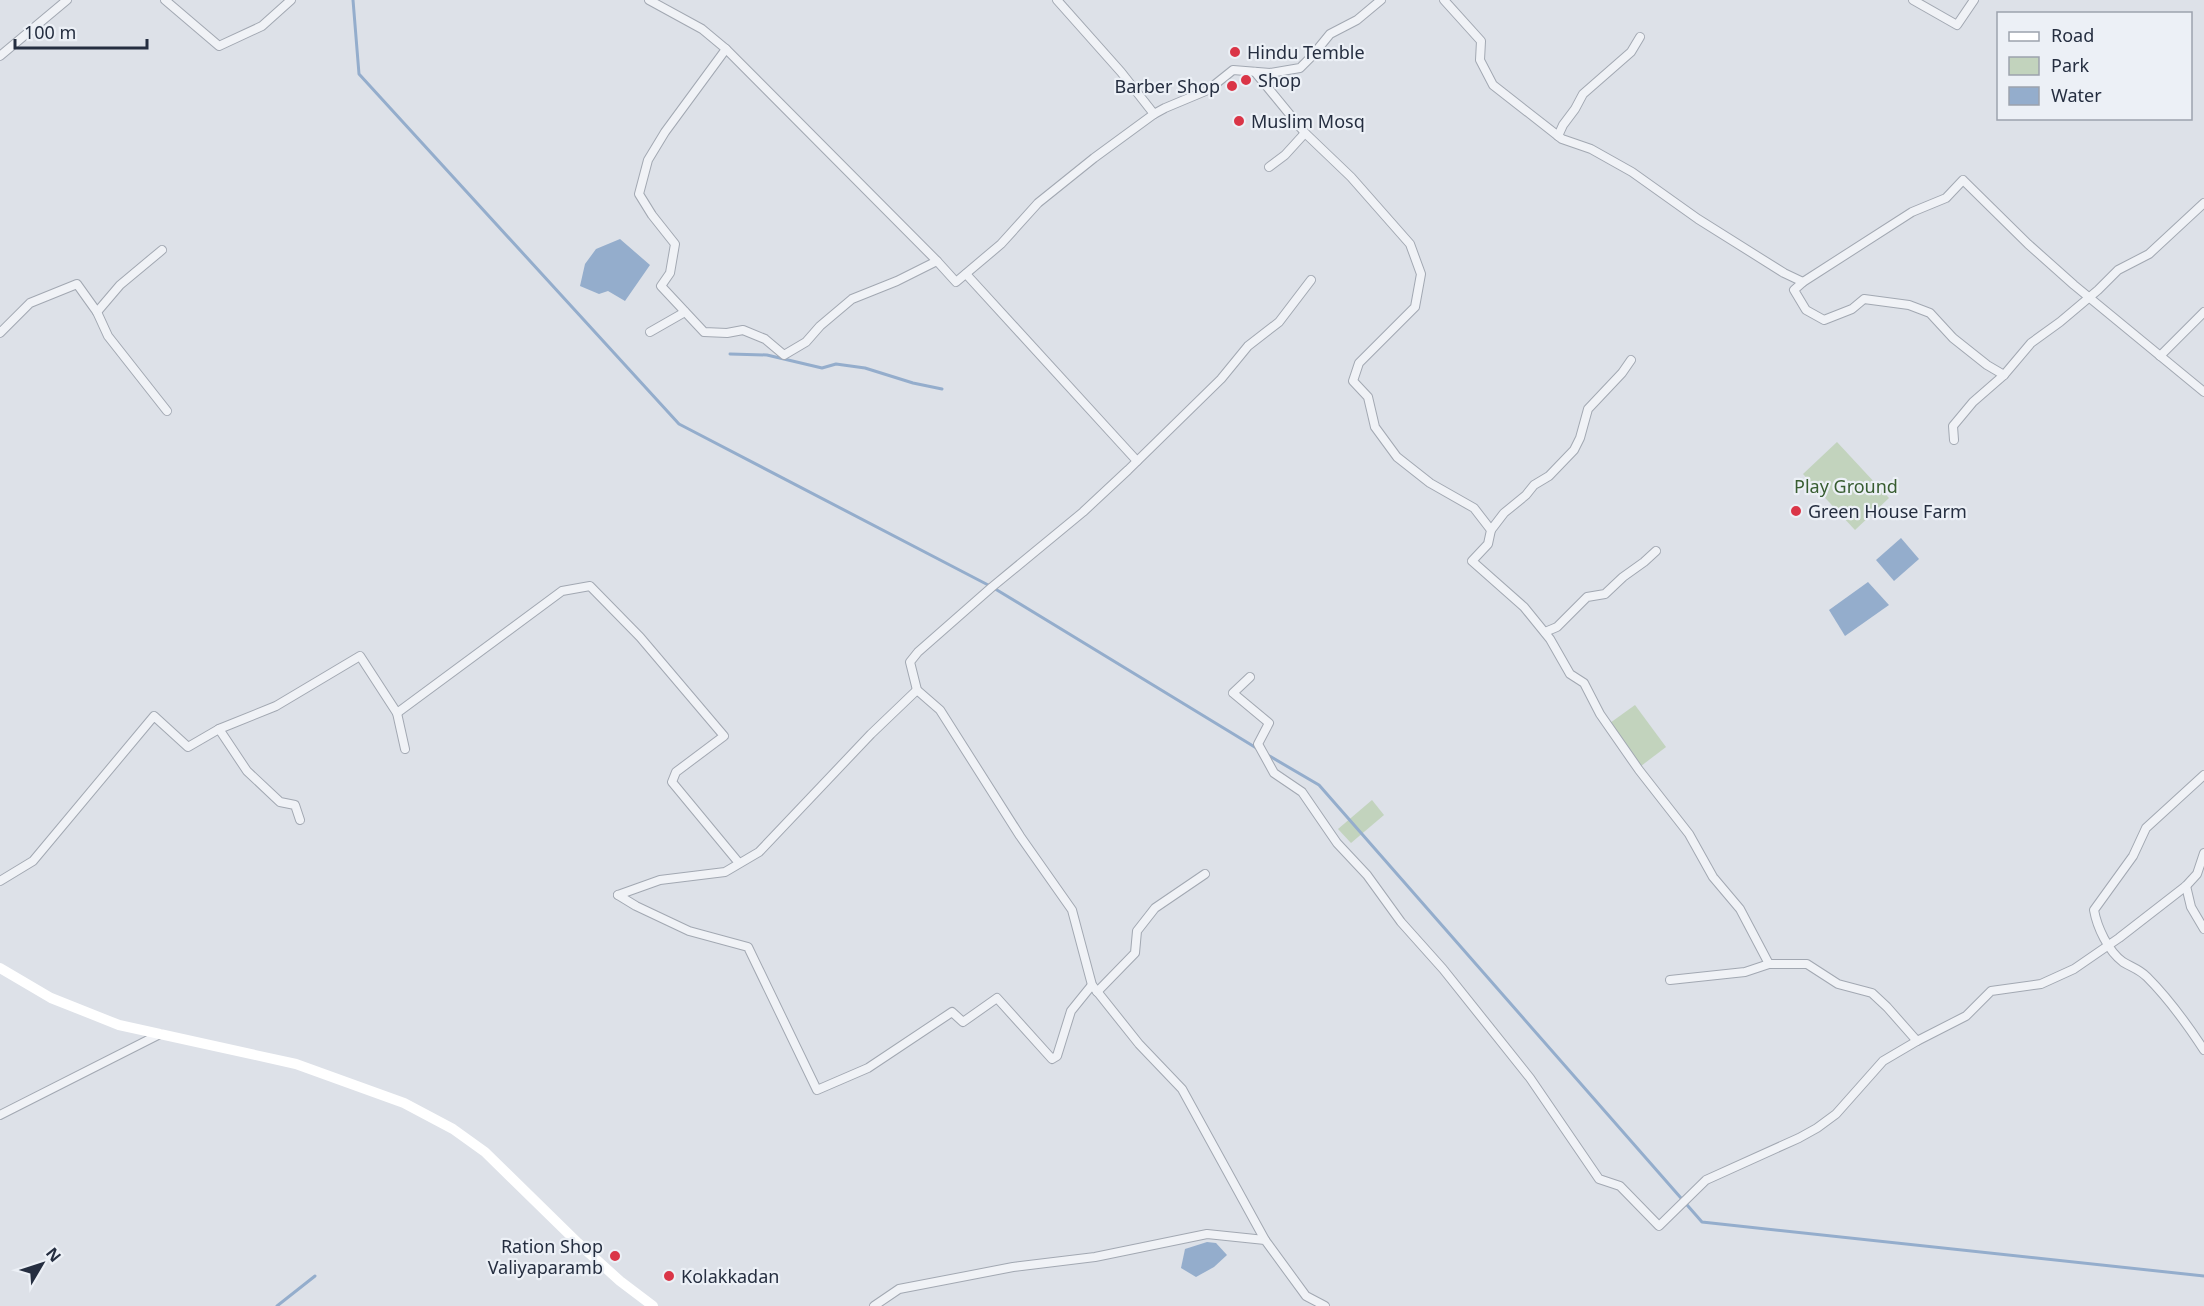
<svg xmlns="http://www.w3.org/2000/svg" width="2204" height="1306" font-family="'Noto Sans',sans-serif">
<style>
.green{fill:#c2d3bd}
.water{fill:#94adcc}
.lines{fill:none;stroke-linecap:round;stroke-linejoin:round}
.stream{stroke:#94adcc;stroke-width:3}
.minor-casing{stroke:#a2a8b2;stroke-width:10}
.minor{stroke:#f0f2f6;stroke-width:8}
.secondary{stroke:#fff;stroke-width:10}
.poi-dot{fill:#da3547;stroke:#ecf0f6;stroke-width:2}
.labels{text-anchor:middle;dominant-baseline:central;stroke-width:4.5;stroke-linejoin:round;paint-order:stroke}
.poi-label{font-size:18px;fill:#252e40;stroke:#ecf0f6;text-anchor:start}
.park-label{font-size:18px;fill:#385d31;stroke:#ecf0f6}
</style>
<rect width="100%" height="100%" fill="#dde1e8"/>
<!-- green -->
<g class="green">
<path d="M1837,442L1889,498L1855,530L1803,474Z"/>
<path d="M1635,705L1666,747L1641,766L1610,723Z"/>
<path d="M1372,800L1384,815L1351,843L1338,829Z"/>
</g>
<!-- water -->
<g class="water">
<path d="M620,239L650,265L625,301L608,291L599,294L580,286L585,264L596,249Z"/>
<path d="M1901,538L1919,559L1894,581L1876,560Z"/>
<path d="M1868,582L1889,605L1845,636L1829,610Z"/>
<path d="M1207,1242L1216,1243L1227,1255L1214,1267L1196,1277L1181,1268L1185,1249Z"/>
</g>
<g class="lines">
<!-- stream -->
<g class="stream">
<path d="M353,0L359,74L679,424L992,587L1258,749"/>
<path d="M730,354L767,355L822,368L836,364L865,368L913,383L942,389"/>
<path d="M1266,754L1319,785L1702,1222L2204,1276"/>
<path d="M277,1306L315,1276"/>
</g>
<defs>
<g id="minor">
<path d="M165,0L219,46L262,26L291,0"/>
<path d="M649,0L702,29L726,49L665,132L648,160L639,194L652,215L675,244L670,273L661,286L704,332L727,333L743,330L765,339L784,355L806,342L820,326L852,299L897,281L937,261L956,282L1001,244L1038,203L1094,158L1154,114L1165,108L1208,90L1233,70L1270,73L1300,68L1312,56L1330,34L1357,20L1381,0"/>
<path d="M1057,0L1121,72L1154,114"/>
<path d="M1444,0L1481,41L1480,60L1493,85L1562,139L1591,149L1632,172L1698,219L1784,273L1803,282L1912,212L1946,198L1963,180L2028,244L2074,285L2204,392"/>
<path d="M1913,0L1957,25L1974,0"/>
<path d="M726,49L937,261"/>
<path d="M0,56L67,0"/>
<path d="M1255,72L1305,133L1351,177L1410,244L1421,274L1415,307L1359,363L1353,381L1368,397L1375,427L1397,457L1430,483L1474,508L1491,530L1488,544L1472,561L1524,607L1550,639L1570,674L1584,683L1600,714L1639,770L1689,834L1713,877L1740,909L1769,964H1807L1838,984L1872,993L1887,1007L1917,1041L1966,1016L1991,991L2041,984L2074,969L2119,938L2186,886L2197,874L2204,853"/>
<path d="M1558,136L1563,125L1575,109L1583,94L1631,52L1640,37"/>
<path d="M1269,167L1285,155L1305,133"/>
<path d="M966,274L1137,461"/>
<path d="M1803,282L1794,290L1806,310L1824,320L1852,309L1864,299L1909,305L1930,313L1953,338L1987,365L2004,375"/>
<path d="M97,312L120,285L162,250"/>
<path d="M650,332L685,312"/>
<path d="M0,333L30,303L77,284L97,312L108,336L167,411"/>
<path d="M2160,356L2204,312"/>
<path d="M1954,440L1953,426L1973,402L2004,375L2031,343L2060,322L2098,290L2118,270L2149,254L2204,203"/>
<path d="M1491,530L1504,513L1526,495L1534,485L1549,476L1574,450L1580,438L1588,409L1622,373L1631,360"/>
<path d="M1545,632L1557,627L1587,597L1605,594L1623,577L1644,562L1656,551"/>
<path d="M1250,677L1233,693L1269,723L1258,744L1274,773L1302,792L1337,843L1367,875L1401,922L1443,969L1530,1078L1599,1179L1620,1186L1659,1226L1706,1180L1799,1138L1817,1128L1836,1114L1883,1061L1917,1041"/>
<path d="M397,713L562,591L590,586L640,637L724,736L676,772L672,782L739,863"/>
<path d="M219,729L276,706L360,656L397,713L405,749"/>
<path d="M2204,775L2146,828L2133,856L2094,910C2097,927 2108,951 2123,962C2131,967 2139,969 2147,977C2169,999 2187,1024 2204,1050"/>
<path d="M0,881L33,861L154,716L188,747L219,729L247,771L280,802L295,805L300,820"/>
<path d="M2186,886L2191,907L2204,929"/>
<path d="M618,895L636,906L689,931L748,947L817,1090L868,1068L952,1012L963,1022L997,998L1052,1059L1057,1056L1071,1011L1092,985"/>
<path d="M618,895L660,880L725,872L759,852L871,734L917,690"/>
<path d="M1670,980L1745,972L1769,964"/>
<path d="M1097,992L1135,953L1137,931L1155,908L1205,874"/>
<path d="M0,1115L160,1034"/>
<path d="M1265,1240L1182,1089L1139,1044L1092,985L1072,910L1020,836L940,710L917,690L910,662L918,652L992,587L1083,512L1128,470L1221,379L1248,346L1279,322L1311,280"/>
<path d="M874,1306L899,1289L1013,1267L1095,1257L1207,1234L1265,1240L1306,1296L1325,1306"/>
</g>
</defs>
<!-- minor casing -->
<use href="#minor" class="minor-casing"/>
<!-- minor -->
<use href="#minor" class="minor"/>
<!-- secondary -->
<path class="secondary" d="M0,968L51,998L119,1025L296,1064L404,1103L453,1129L485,1152L578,1243L620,1281L653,1306"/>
</g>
<!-- markers -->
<g class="poi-dot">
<circle cx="1235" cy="52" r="6"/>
<circle cx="1246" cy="80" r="6"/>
<circle cx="1232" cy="86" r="6"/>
<circle cx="1239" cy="121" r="6"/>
<circle cx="1796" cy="511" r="6"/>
<circle cx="615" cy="1256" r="6"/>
<circle cx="669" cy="1276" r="6"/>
</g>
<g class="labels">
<!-- poi labels -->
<g class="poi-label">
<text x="1247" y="52">Hindu Temble</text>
<text x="1258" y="80">Shop</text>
<text x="1220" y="86" text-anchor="end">Barber Shop</text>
<text x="1251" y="121">Muslim Mosq</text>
<text x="1808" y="511">Green House Farm</text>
<text x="603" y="1246" text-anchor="end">Ration Shop<tspan x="603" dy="21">Valiyaparamb</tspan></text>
<text x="681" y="1276">Kolakkadan</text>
</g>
<!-- park labels -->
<g class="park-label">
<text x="1846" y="486">Play Ground</text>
</g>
</g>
<!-- legend -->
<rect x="1997" y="12" width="195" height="108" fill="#ecf0f6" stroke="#9ca2ad" stroke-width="1.5"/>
<rect x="2009" y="32" width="30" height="9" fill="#ffffff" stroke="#9ca2ad" stroke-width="1.5"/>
<text x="2051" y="42" font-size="18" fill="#252e40">Road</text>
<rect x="2009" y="57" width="30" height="18" fill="#c2d3bd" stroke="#9ca2ad" stroke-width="1.5"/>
<text x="2051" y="72" font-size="18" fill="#252e40">Park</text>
<rect x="2009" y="87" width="30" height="18" fill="#94adcc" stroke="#9ca2ad" stroke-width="1.5"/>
<text x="2051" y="102" font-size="18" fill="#252e40">Water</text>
<!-- north arrow -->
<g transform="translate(42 1264) rotate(51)" stroke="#ecf0f6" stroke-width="4.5" paint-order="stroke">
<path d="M0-4.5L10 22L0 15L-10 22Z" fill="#252e40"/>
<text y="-9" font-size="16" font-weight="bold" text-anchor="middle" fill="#252e40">N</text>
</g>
<!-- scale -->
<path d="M15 39v9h132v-9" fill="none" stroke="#252e40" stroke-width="3"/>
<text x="24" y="39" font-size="18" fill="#252e40" stroke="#ecf0f6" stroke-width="4.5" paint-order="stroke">100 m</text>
</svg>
